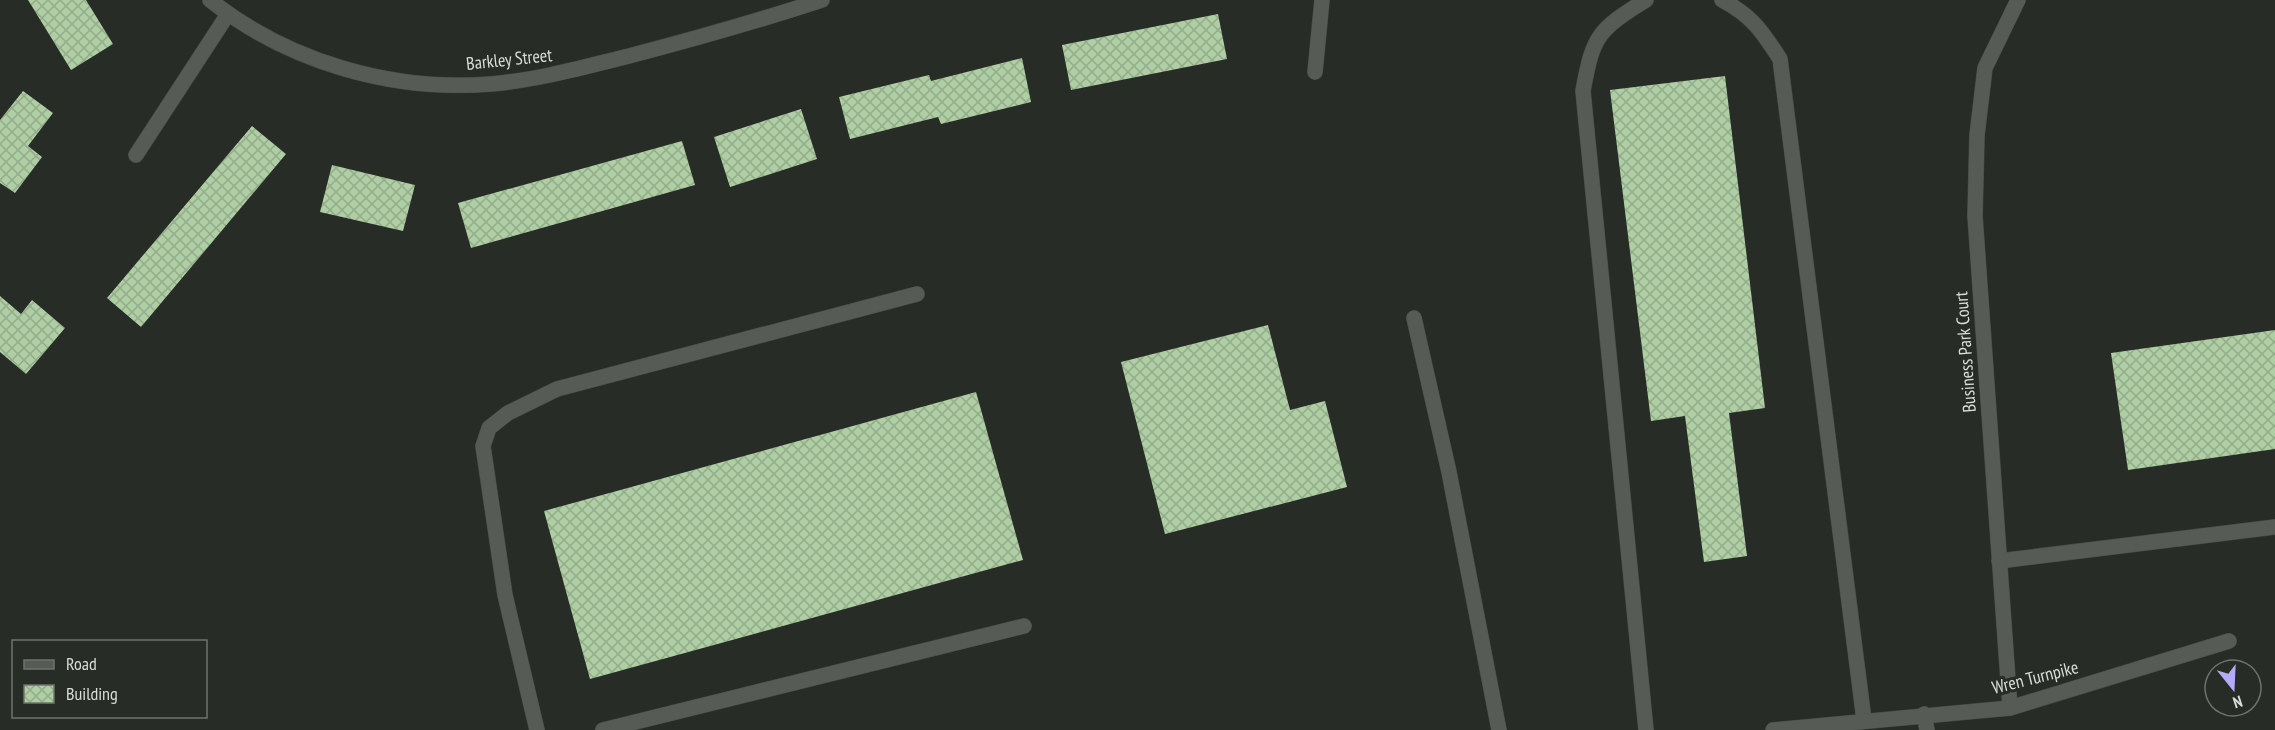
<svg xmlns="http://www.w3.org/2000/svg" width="2275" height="730" font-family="'PT Sans Narrow',sans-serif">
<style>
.building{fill:url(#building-cross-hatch)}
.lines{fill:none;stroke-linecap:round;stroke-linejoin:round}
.lane-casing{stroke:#454844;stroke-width:16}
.street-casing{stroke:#454844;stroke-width:16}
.lane{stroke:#565b55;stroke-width:15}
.street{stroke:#565b55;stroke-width:15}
.labels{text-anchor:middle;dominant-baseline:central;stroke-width:6;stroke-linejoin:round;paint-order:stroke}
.street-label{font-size:18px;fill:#daddd9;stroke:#282c27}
</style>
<defs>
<pattern id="building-cross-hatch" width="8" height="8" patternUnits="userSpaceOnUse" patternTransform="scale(1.5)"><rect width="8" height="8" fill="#aecea3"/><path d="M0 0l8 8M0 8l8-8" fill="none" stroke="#93ab8a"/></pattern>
</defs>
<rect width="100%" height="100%" fill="#282c27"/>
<!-- building -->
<g class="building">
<path d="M28,0H86L113,44L71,70Z"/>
<path d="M1218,14L1227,59L1071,90L1062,45Z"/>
<path d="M1022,58L1031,102L941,124L938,117L850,139L839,97L929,75L931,81Z"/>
<path d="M1725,76L1765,408L1729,413L1747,556L1704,562L1685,416L1651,421L1610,90Z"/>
<path d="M23,91L53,113L28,146L42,157L15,193L0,183V120Z"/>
<path d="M801,109L817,159L730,187L714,137Z"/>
<path d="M252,126L286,154L141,327L107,298Z"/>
<path d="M682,141L695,185L471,248L458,203Z"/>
<path d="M332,165L415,185L403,231L320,212Z"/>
<path d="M0,296L21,314L32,300L65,328L26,374L0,352Z"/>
<path d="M1268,325L1290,410L1325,401L1347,487L1165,534L1121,362Z"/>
<path d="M2275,330V449L2128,470L2111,353Z"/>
<path d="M976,392L1023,560L590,679L544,511Z"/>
</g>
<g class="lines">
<defs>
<g id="lane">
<path d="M1722,0C1752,16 1762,31 1780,59L1864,720"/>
<path d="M136,155L228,14"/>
<path d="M1414,318L1449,472L1499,730"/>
<path d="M1999,561L2275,527"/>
<path d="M1924,714L1927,730"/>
<path d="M537,730L505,595L483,446L489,428L508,413L557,389L917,294"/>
<path d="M603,730L1024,626"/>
<path d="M1646,730L1583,91C1593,35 1598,30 1646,0"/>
</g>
<g id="street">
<path d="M210,0C288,62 392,92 491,84C538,80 584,67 629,56C694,39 758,21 822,0"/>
<path d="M1315,72L1322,0"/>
<path d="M2010,708L1975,216L1977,135L1985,68L2018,0"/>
<path d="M1773,730L2010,708L2229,641"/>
</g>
</defs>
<!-- lane casing -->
<use href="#lane" class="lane-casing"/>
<!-- street casing -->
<use href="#street" class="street-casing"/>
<!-- lane -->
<use href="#lane" class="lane"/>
<!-- street -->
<use href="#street" class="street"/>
</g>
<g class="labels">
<!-- street labels -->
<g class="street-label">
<text transform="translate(509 59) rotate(-6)">Barkley Street</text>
<text transform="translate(1965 352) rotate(-94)">Business Park Court</text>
<text transform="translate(2035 677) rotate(-14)">Wren Turnpike</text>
</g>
</g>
<!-- legend -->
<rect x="12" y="640" width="195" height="78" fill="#282c27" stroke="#6f736e" stroke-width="1.5"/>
<rect x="24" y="660" width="30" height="9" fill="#565b55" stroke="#6f736e" stroke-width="1.5"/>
<text x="66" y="670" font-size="18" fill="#daddd9">Road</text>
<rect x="24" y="685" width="30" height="18" fill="url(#building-cross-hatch)" stroke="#6f736e" stroke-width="1.5"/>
<text x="66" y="700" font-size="18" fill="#daddd9">Building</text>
<!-- north arrow -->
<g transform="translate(2233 688) rotate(162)"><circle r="28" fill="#282c27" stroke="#6f736e" stroke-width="1.5"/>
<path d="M0-4.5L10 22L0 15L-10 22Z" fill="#b4acf9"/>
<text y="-9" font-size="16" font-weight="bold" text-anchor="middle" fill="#daddd9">N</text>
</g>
</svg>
